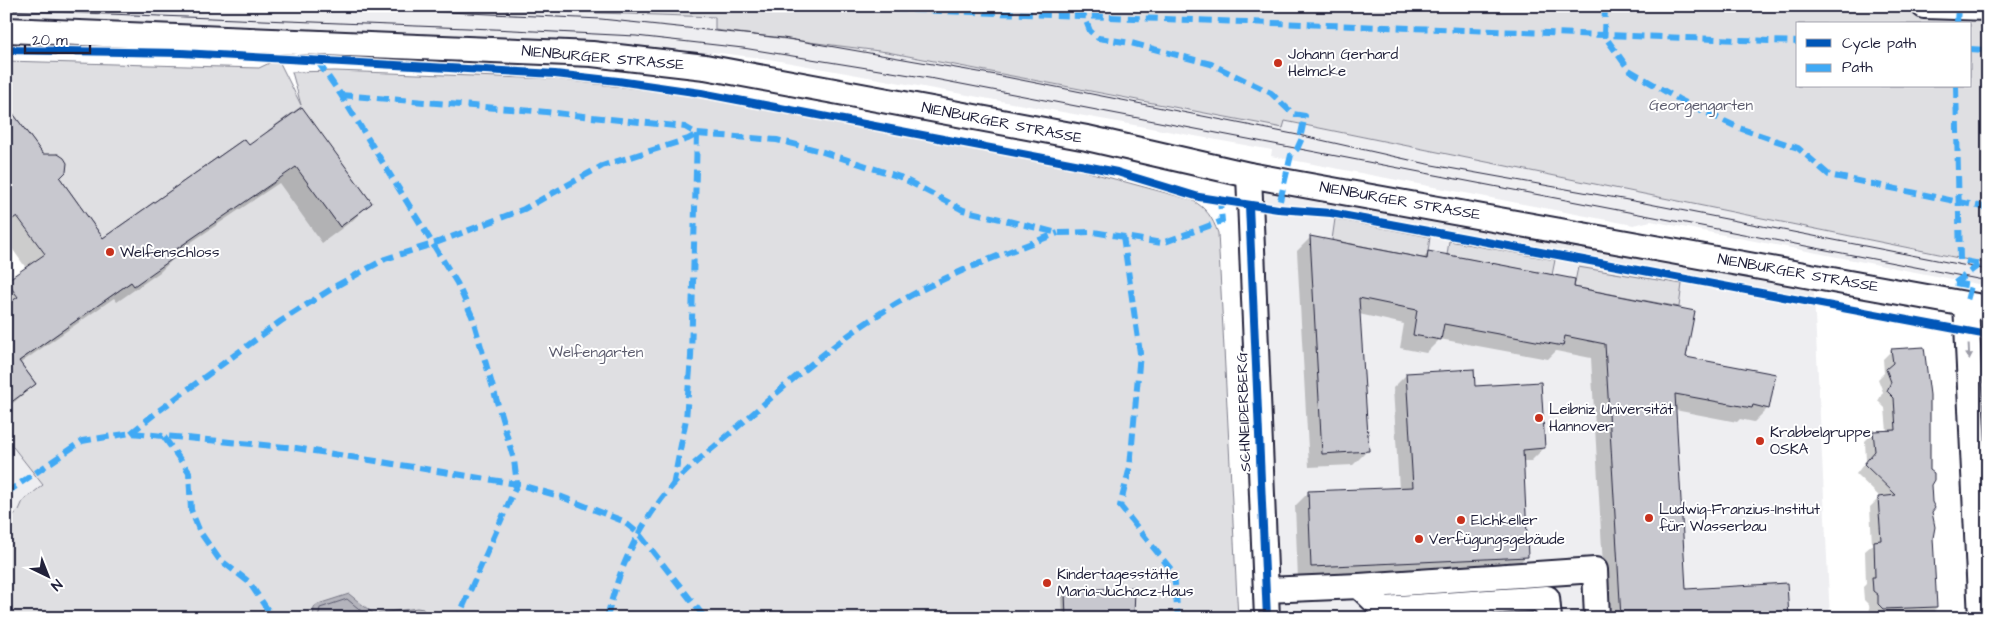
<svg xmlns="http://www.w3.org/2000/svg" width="1994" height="624" font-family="'Architects Daughter',sans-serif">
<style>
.built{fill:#eeeef1}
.green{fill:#dfdfe2;stroke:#80808e;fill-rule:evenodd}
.water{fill:#b4b4bc;stroke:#7a7a88}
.shadow{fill:#0003}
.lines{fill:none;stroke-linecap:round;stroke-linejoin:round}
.shore{stroke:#5c5c6f;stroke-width:1}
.building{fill:#c8c8cf;stroke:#22223b}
.minor-casing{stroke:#22223b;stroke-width:28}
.minor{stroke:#fff;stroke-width:24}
.tram{stroke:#22223b;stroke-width:1}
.quiet{stroke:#3fa9f5;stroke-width:6;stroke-dasharray:12 6;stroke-linecap:butt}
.cycleway-casing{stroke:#fff;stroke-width:11}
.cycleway{stroke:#0057b8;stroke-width:8}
.oneway{fill:#9c9ca7}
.poi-dot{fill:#c8321e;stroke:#fff;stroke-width:2}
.labels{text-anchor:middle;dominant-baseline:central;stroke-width:4;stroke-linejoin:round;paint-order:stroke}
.poi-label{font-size:15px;fill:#22223b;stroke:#fff;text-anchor:start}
.street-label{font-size:15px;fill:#22223b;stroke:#fff}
.park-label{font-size:15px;fill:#5b5b6d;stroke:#fff}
</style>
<rect width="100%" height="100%" fill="#fff"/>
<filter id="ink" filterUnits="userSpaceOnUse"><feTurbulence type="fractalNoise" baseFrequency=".02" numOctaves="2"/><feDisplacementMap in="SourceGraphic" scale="10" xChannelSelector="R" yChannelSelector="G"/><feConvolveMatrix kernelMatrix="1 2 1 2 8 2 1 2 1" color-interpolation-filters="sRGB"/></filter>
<g filter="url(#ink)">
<!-- built -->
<g class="built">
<path d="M6,6H397L715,17V30L887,52L1283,128L1285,121L1988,264V286L1651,221L1633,225L1271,156L1272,150L769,59L712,52L710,59L520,40L6,21Z"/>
<path d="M1249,175L1813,275L1830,618H1267Z"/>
<path d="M6,438L43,485L23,501L19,510L6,522Z"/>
</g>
<!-- green -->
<g class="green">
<path d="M397,6H1988V264L1285,121L1283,128L887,52L715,30V17ZM1798,24H1970V86H1798Z"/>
<path d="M278,59L301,105L292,72L335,71L554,79L698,96L1048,161L1192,200C1207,209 1212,217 1218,233L1238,618H6V522L19,510L23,501L43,485L6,438V404L36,384L19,361L131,282L178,255L175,250L254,194L256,196L274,183L271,178L293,162L340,227L372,203L301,107L268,131L251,149L244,139L103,238L60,178C69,169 69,161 57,154L45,157L6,104V61L259,68Z"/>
<path d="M1335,219L1430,237L1427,259L1332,240Z"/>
<path d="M1449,241L1555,260L1552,275L1447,255Z"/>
<path d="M1578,267L1682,284L1679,307L1574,287Z"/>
</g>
<!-- water -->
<path class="water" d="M349,594L374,614L417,608L423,609L428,618H313L314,607L318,604Z"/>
<!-- shadow -->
<g class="shadow">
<path d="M6,106L103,239L248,147L301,109L370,203L353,220L322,243L279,183L175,253L177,255L160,272L117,302L114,298L19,364L35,384L6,409V283L26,268L6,240Z"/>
<path d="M1311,237L1422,259L1429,253L1572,288L1768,408L1754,422L1740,419L1737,422L1675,410L1685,591L1788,618H1606L1591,358L1556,351L1548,359L1440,339L1426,353L1400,348L1404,324L1359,314L1367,451L1353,465L1309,467L1297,251Z"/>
<path d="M1892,350L1929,485L1936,618H1874L1870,613L1869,605L1864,600L1863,587L1866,584L1865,551L1872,545L1870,507L1880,497L1856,474L1866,461L1865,441L1874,432H1887L1885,408L1878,401L1883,392L1878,379L1884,373L1883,359Z"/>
<path d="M1407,374L1474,388L1544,448L1530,462H1522L1526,556L1512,571L1298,580L1295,506L1309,492L1399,489L1393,388Z"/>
<path d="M1988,392V410L1985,409Z"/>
<path d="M1065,592L1133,618H1063L1062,595Z"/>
</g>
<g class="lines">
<!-- shore -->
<path class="shore" d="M318,618L320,608L347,599L370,618"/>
</g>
<!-- building -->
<g class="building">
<path d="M6,104L43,154H58L64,158L67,163L66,172L60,178L103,238L244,139L249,145L302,107L372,203L340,227L296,167L175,250L178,255L134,286L131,282L19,361L36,384L6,406V305L18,297L6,281L45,254L17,216L6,224Z"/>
<path d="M1310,236L1427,259L1428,251L1575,279L1574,287L1695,311L1686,357L1776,374L1769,409L1753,405L1752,408L1675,394L1686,589L1787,583L1789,618H1621L1605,344L1565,336L1563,346L1444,324L1441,340L1413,335L1417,310L1359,298L1369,451L1322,454Z"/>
<path d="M1924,347L1930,395V470L1934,473V480L1931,485L1932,502L1935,508L1932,512L1935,527L1933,538L1937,607L1883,609L1878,604V595L1873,591L1872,577H1875L1874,541L1881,540L1878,497L1896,495L1864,464L1875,451L1873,431L1896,430L1894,398L1887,391L1891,382L1886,369L1893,363L1891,349Z"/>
<path d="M1474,369L1475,386L1541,382L1545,448L1523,450L1528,557L1311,567L1308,491L1413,487L1406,373Z"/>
<path d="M1135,587L1134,618H1066L1065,591Z"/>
</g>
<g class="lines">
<defs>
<g id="minor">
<path d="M1924,6L1988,8"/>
<path d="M6,30L592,54L705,67L1087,138L1249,175L1988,308"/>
<path d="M1249,175L1267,618"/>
<path d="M1966,304L1981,618"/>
<path d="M1359,586L1383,609L1547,598L1549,618"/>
<path d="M1266,590L1359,586L1595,570L1597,618"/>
</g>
</defs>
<!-- minor casing -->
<use href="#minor" class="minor-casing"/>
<!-- minor -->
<use href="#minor" class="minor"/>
<!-- tram -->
<g class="tram">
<path d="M315,6L601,19L783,38L996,75L1303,136L1432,165L1639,202L1988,270"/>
<path d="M6,10L493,29L636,36L743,48L935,79L1988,281"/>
</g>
<!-- quiet -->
<g class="quiet">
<path d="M804,6L1798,42"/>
<path d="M1080,6L1090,31L1098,38L1131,43L1211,64L1271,93L1293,114L1305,116L1301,134L1303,136L1297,149L1291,155L1278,209"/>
<path d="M1605,6L1604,35L1629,70L1680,100L1739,128L1798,148L1829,175L1988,208"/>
<path d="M1957,24L1958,6"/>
<path d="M1970,49L1988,50"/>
<path d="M318,62L341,95L457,283L472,316L514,460L517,484L458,618"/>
<path d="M1956,86L1960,260L1980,264"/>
<path d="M341,95L546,112L685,127L697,134L777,140L817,150L900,177L963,210L1058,233L1093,232L1162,243L1222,221L1220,201"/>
<path d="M1123,236L1140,353L1130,467L1120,506L1174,573L1178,618"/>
<path d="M1955,283L1971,286L1966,304"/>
<path d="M1955,283L1980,264"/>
<path d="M131,433L157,412L281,321L336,286L385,259L433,244L524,209L602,166L688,139L697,134"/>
<path d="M164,437L189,472L191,510L200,532L219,559L249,582L273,618"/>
<path d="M673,486L686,419L691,357L697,134"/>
<path d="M6,493L82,441L131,433L296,448L517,484L562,497L623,521L639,534L705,618"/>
<path d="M607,618C619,568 638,526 672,486C692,463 719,444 742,423C781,389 821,354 863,325C922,283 992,258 1058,233"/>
</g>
<defs>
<g id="cycleway">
<path d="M1924,6L1988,8"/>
<path d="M6,50L182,53L555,74L618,81L701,93L1117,172L1199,197L1278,209L1331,213L1988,335"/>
<path d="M1249,205L1267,618"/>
</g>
</defs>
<!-- cycleway casing -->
<use href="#cycleway" class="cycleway-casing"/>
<!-- cycleway -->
<use href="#cycleway" class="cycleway"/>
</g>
<!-- one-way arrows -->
<defs><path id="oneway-solid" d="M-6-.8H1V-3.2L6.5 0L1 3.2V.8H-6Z" transform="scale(1.25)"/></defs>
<use class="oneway" href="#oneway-solid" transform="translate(1969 352) rotate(87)"/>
</g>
<!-- markers -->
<g class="poi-dot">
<circle cx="1278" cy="63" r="5"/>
<circle cx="110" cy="252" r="5"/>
<circle cx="1539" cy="418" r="5"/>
<circle cx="1760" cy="441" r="5"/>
<circle cx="1649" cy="518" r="5"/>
<circle cx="1461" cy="520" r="5"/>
<circle cx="1419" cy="539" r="5"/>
<circle cx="1047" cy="583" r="5"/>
</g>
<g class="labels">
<!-- poi labels -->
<g class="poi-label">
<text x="1288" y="54">Johann Gerhard<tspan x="1288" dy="17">Helmcke</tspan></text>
<text x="120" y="252">Welfenschloss</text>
<text x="1549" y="409">Leibniz Universität<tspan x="1549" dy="17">Hannover</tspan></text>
<text x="1770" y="432">Krabbelgruppe<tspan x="1770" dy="17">OSKA</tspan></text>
<text x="1659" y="509">Ludwig-Franzius-Institut<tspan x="1659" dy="17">für Wasserbau</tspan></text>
<text x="1471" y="520">Elchkeller</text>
<text x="1429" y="539">Verfügungsgebäude</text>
<text x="1057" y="574">Kindertagesstätte<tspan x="1057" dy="17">Maria-Juchacz-Haus</tspan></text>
</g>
<!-- street labels -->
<g class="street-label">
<text transform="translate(603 58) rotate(5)">NIENBURGER STRASSE</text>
<text transform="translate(1002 123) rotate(11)">NIENBURGER STRASSE</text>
<text transform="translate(1400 201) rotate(10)">NIENBURGER STRASSE</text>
<text transform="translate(1798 273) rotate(10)">NIENBURGER STRASSE</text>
<text transform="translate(1244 412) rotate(-92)">SCHNEIDERBERG</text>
</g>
<!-- park labels -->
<g class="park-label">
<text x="1701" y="105">Georgengarten</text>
<text x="596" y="352">Welfengarten</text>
</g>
</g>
<!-- margin -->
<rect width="1994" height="624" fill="none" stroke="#fff" stroke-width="25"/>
<rect x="12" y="12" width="1969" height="599" fill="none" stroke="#22223b" stroke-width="2" filter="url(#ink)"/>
<!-- legend -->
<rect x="1796" y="22" width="175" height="65" fill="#ffffff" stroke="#a7a7b1"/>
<rect x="1806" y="39" width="25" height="8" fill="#0057b8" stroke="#a7a7b1"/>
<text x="1842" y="48" font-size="15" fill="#22223b">Cycle path</text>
<rect x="1806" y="64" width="25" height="8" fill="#3fa9f5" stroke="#a7a7b1"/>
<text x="1842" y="72" font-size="15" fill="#22223b">Path</text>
<!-- north arrow -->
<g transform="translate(48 576) rotate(137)" stroke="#ffffff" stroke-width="4" paint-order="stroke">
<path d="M0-4L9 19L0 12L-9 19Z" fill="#22223b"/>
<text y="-8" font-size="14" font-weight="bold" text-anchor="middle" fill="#22223b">N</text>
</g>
<!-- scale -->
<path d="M25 45v8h65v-8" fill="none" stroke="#22223b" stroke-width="2.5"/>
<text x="32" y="45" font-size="15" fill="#22223b" stroke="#ffffff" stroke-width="4" paint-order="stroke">20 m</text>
</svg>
